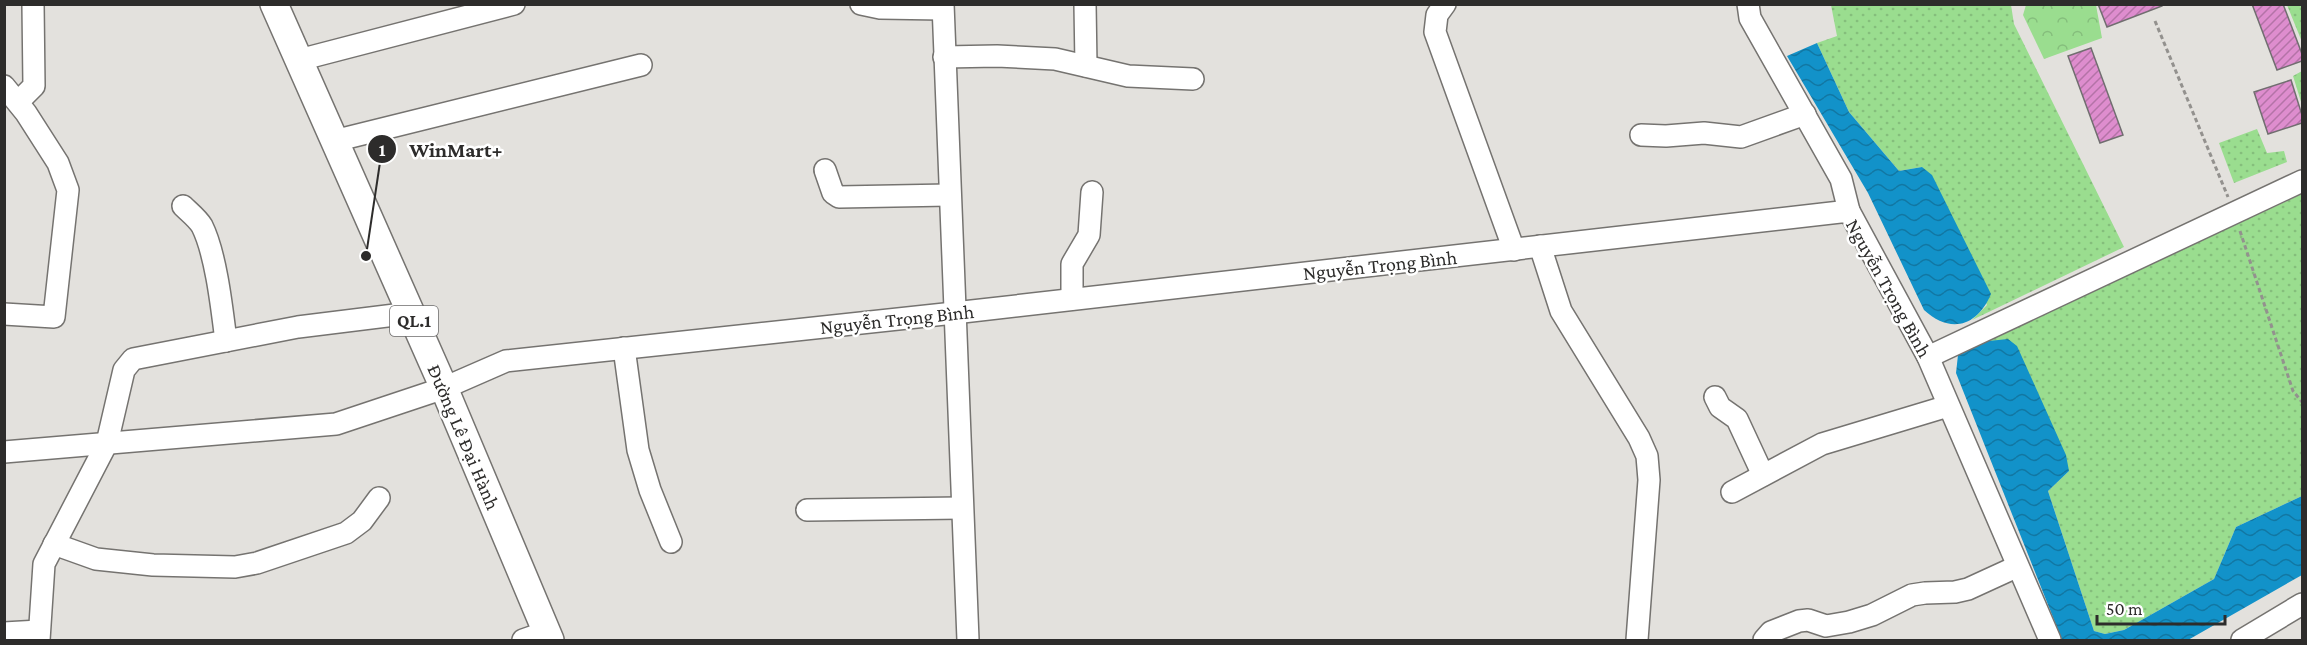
<svg xmlns="http://www.w3.org/2000/svg" width="2307" height="645" font-family="'Crimson Pro',serif">
<style>
.grass{fill:url(#grass-dots)}
.forest{fill:url(#forest-crowns)}
.water{fill:url(#water-waves)}
.building{fill:url(#building-hatch);stroke:#716e70;stroke-width:1.5}
.lines{fill:none;stroke-linecap:round;stroke-linejoin:round}
.minor-casing{stroke:#757370;stroke-width:24}
.major-casing{stroke:#757370;stroke-width:30}
.path{stroke:#93918e;stroke-width:3;stroke-dasharray:4.5 3;stroke-linecap:butt}
.minor{stroke:#fff;stroke-width:21}
.major{stroke:#fff;stroke-width:27}
.labels{text-anchor:middle;dominant-baseline:central;stroke-width:5;stroke-linejoin:round;paint-order:stroke}
.shield{fill:#fff;stroke:#6c6b6b;stroke-width:1.5}
.shield-label{font-size:18px;font-weight:bold;fill:#2d2c2b}
.street-label{font-size:20px;fill:#2d2c2b;stroke:#fff}
.leader{fill:none;stroke:#2d2c2b;stroke-width:2}
.callout-dot{fill:#2d2c2b;stroke:#fff;stroke-width:2}
.mark-label{font-size:18px;text-anchor:middle;font-weight:bold;fill:#fff}
.callout-label{font-size:21px;text-anchor:middle;font-weight:bold;fill:#2d2c2b;stroke:#fff;stroke-width:5;stroke-linejoin:round;paint-order:stroke}
</style>
<defs>
<pattern id="grass-dots" width="8" height="8" patternUnits="userSpaceOnUse" patternTransform="scale(1.5)"><rect width="8" height="8" fill="#9add8f"/><path d="M2 2h.1M6 6h.1" fill="none" stroke="#85be7c" stroke-width="1.8" stroke-linecap="round"/></pattern>
<pattern id="forest-crowns" width="20" height="18" patternUnits="userSpaceOnUse" patternTransform="scale(1.5)"><rect width="20" height="18" fill="#9add8f"/><path d="M2 6a3 3 0 1 1 6 0M12 15a3 3 0 1 1 6 0" fill="none" stroke="#85be7c"/></pattern>
<pattern id="water-waves" width="16" height="10" patternUnits="userSpaceOnUse" patternTransform="scale(1.5)"><rect width="16" height="10" fill="#1292c9"/><path d="M0 5q4-4 8 0t8 0" fill="none" stroke="#1177a3"/></pattern>
<pattern id="building-hatch" width="6" height="6" patternUnits="userSpaceOnUse" patternTransform="scale(1.5)"><rect width="6" height="6" fill="#de8dce"/><path d="M-1 1l2-2M0 6l6-6M5 7l2-2" fill="none" stroke="#b473a7"/></pattern>
</defs>
<rect width="100%" height="100%" fill="#e3e1dd"/>
<!-- grass -->
<g class="grass">
<path d="M1831,5H2011L2014,24L2124,247L1972,320L1987,305L1922,167L1899,171L1849,112L1817,43L1837,36Z"/>
<path d="M2287,5H2302V42Z"/>
<path d="M2302,71V105L2293,76Z"/>
<path d="M2257,129L2267,153L2284,151L2287,162L2234,183L2219,143Z"/>
<path d="M2302,194V496L2236,527L2214,579L2124,630L2105,634L2094,631L2048,491L2069,471L1979,342Z"/>
</g>
<!-- forest -->
<path class="forest" d="M2026,5H2096L2102,38L2044,59L2023,15Z"/>
<!-- water -->
<g class="water">
<path d="M1817,43L1849,112L1899,171L1922,167L1932,175L1991,294C1977,327 1950,334 1924,310L1868,193L1787,56Z"/>
<path d="M2008,339L2017,346L2066,455L2069,471L2048,491L2094,631L2105,634L2124,630L2214,579L2236,527L2302,496V575L2188,640H2062L1956,373L1958,355L1979,342Z"/>
</g>
<!-- building -->
<g class="building">
<path d="M2098,4H2162V6L2107,27Z"/>
<path d="M2252,4H2283L2302,54V61L2277,70Z"/>
<path d="M2091,48L2123,135L2100,143L2068,56Z"/>
<path d="M2291,80L2302,115V123L2268,134L2254,92Z"/>
</g>
<g class="lines">
<defs>
<g id="minor">
<path d="M861,4L880,8L942,9"/>
<path d="M943,4L968,640"/>
<path d="M1085,4L1086,66"/>
<path d="M1445,4L1437,15L1435,32L1514,250"/>
<path d="M1748,4L1750,18L1841,179L1849,211"/>
<path d="M944,57L997,56L1055,59L1128,76L1193,79"/>
<path d="M299,60L514,4"/>
<path d="M4,86L26,113L58,163L68,190L54,317L4,314"/>
<path d="M18,102L34,86L33,4"/>
<path d="M1641,135L1666,136L1704,133L1741,137L1805,114"/>
<path d="M334,141L641,65"/>
<path d="M825,170L833,193L839,197L949,195"/>
<path d="M183,206C189,212 198,219 202,226C216,254 222,309 226,341"/>
<path d="M1540,246L1561,311L1639,438L1647,456L1649,480L1637,640"/>
<path d="M1072,299V264L1089,235L1092,192"/>
<path d="M624,348L638,450L650,490L671,542"/>
<path d="M1928,357L2302,181"/>
<path d="M1715,397L1720,407L1737,419L1763,475"/>
<path d="M4,452L336,424L444,388L506,361L954,313L1849,211L1928,357L2050,640"/>
<path d="M1732,492L1822,444L1948,406"/>
<path d="M807,510L962,508"/>
<path d="M54,544L96,559L153,565L235,567L257,563L346,533L362,521L379,498"/>
<path d="M4,633L39,631"/>
<path d="M39,640L44,564L107,443L124,370L133,359L298,327L411,313"/>
<path d="M523,640L546,632"/>
<path d="M1764,640L1771,632L1799,621L1808,620L1826,626L1849,622L1872,615L1912,595L1925,593L1955,592L1968,589L2016,567"/>
<path d="M2242,640L2302,604"/>
</g>
<path id="major" d="M274,4L444,388L550,640"/>
</defs>
<!-- minor casing -->
<use href="#minor" class="minor-casing"/>
<!-- major casing -->
<use href="#major" class="major-casing"/>
<!-- path -->
<g class="path">
<path d="M2155,21L2228,197"/>
<path d="M2240,231L2293,391L2302,402"/>
</g>
<!-- minor -->
<use href="#minor" class="minor"/>
<!-- major -->
<use href="#major" class="major"/>
</g>
<g class="labels">
<!-- shield labels -->
<rect class="shield" x="390" y="306" width="48" height="30" rx="4.5"/>
<g class="shield-label">
<text x="414" y="321">QL.1</text>
</g>
<!-- street labels -->
<g class="street-label">
<text transform="translate(1380 265) rotate(-6)">Nguyễn Trọng Bình</text>
<text transform="translate(1889 288) rotate(61)">Nguyễn Trọng Bình</text>
<text transform="translate(897 319) rotate(-6)">Nguyễn Trọng Bình</text>
<text transform="translate(464 437) rotate(67)">Đường Lê Đại Hành</text>
</g>
</g>
<!-- callouts -->
<path class="leader" d="M366 256L382 149"/>
<g class="callout-dot">
<circle cx="366" cy="256" r="6"/>
<circle cx="382" cy="149" r="15"/>
</g>
<g class="mark-label">
<text x="382" y="156">1</text>
</g>
<g class="callout-label">
<text x="456" y="157">WinMart+</text>
</g>
<!-- border -->
<rect width="2307" height="645" fill="none" stroke="#2d2c2b" stroke-width="12"/>
<!-- scale -->
<path d="M2097 615v9h128v-9" fill="none" stroke="#2d2c2b" stroke-width="3"/>
<text x="2106" y="615" font-size="18" fill="#2d2c2b" stroke="#ffffff" stroke-width="4.5" paint-order="stroke">50 m</text>
</svg>
